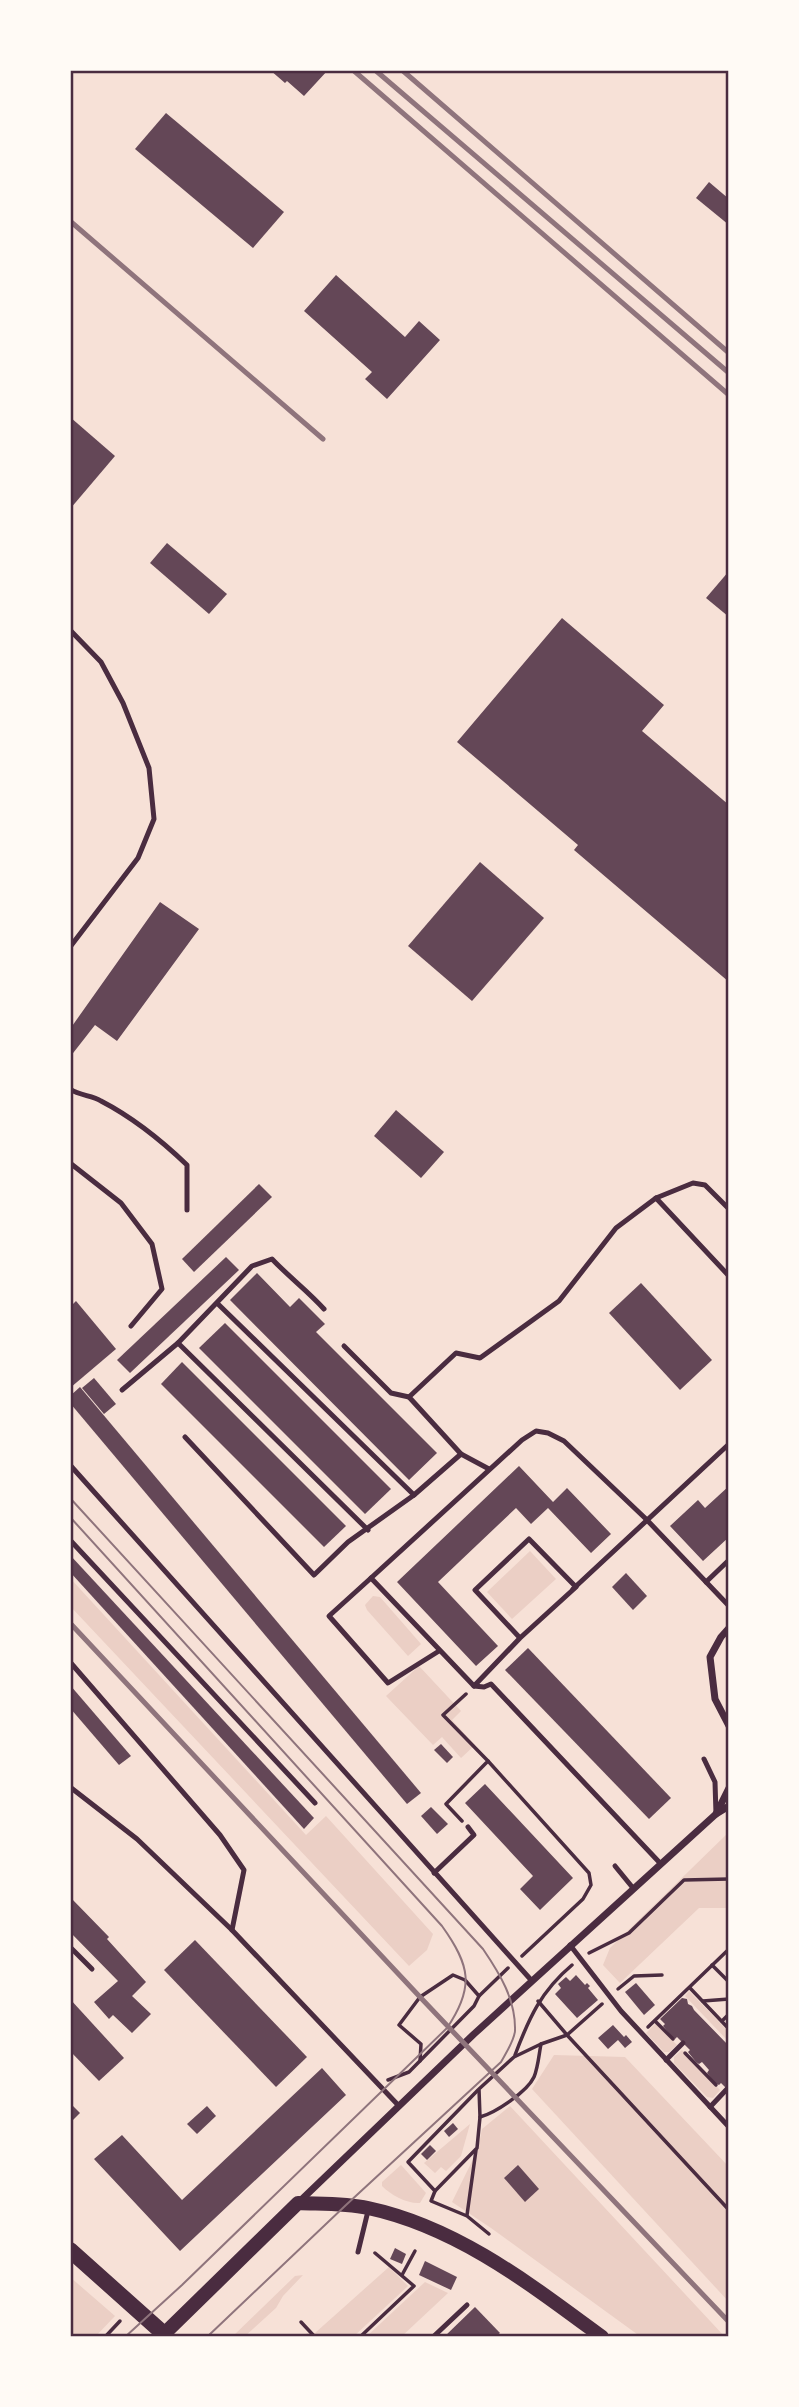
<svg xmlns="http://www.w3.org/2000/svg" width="799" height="2407" font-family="'PT Sans',sans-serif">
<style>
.green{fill:#ebcfc5}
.building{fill:#644757}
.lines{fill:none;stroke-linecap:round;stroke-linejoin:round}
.path{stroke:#4a2c40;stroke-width:3.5}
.service{stroke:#4a2c40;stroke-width:5}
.minor{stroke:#4a2c40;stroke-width:7}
.secondary{stroke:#4a2c40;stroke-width:14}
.primary{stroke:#4a2c40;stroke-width:16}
.tram{stroke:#8f747c;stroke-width:2}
.rail{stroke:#8f747c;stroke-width:5}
.neatline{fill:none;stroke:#4a2c40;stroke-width:2.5}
</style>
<rect width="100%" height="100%" fill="#f7e1d7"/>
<!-- green -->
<g class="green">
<path d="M530,1551L556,1579L512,1619L487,1592Z"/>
<path d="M70,1578L306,1835L326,1816L433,1934L427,1950L409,1966L70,1606Z"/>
<path d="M373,1596L380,1597L421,1644L408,1656L367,1610L365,1605Z"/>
<path d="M419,1666L461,1711L452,1720L475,1745L461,1758L442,1737L433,1745L386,1696Z"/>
<path d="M729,1832V1908H699L620,1983L603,1965L610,1948Z"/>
<path d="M689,1991L729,2032V2042L685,1996Z"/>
<path d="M656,2023L677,2045L669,2052H664L646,2033Z"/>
<path d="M682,2050L720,2090L713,2098L707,2097L674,2063V2057Z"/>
<path d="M554,2055L625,2057L729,2167V2302L532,2089Z"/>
<path d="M510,2106L725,2337H641L491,2228L452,2202L478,2149L482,2129Z"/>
<path d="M470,2124L461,2156L446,2171L441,2167L435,2173L424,2163Z"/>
<path d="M401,2165L426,2193L420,2203C407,2204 391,2195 382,2186V2182Z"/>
<path d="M389,2267L408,2286L353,2337H304L307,2333H315Z"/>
<path d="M303,2275L283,2296L276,2308L244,2337H232L295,2276Z"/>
<path d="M70,2277L115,2316L95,2337H70Z"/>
<path d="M425,2282L448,2293L401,2337H366Z"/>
</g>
<!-- building -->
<g class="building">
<path d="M270,70H328L304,96L287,81L285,83Z"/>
<path d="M166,113L284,212L253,248L135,149Z"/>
<path d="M709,182L729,199V225L696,198Z"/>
<path d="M336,275L405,337L419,321L440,340L387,399L365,379L372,372L304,311Z"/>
<path d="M70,417L115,456L70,509Z"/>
<path d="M167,543L227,594L209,614L150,563Z"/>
<path d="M729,571V617L706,598Z"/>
<path d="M562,618L664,705L642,731L729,805V982L574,850L578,845L457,742Z"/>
<path d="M480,862L544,918L472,1001L408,946Z"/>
<path d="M160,902L199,929L117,1041L95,1025L70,1057V1029Z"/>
<path d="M396,1110L444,1152L421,1178L374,1136Z"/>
<path d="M259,1184L272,1197L194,1272L182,1259Z"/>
<path d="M226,1257L239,1270L130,1373L117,1360Z"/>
<path d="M257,1273L290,1307L299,1298L325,1324L316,1332L437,1453L409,1480L230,1300Z"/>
<path d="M641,1283L712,1360L680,1390L609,1313Z"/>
<path d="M76,1301L116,1349L70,1388V1307Z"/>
<path d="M225,1323L391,1489L365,1514L199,1348Z"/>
<path d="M182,1362L346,1526L324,1547L161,1384Z"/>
<path d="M94,1378L116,1404L104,1414L82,1388Z"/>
<path d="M80,1387L421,1793L407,1804L70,1403V1396Z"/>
<path d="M519,1466L553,1502L567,1488L611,1534L591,1553L548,1508L531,1524L516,1508L438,1582L498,1646L476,1666L397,1582Z"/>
<path d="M729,1486V1537L703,1561L670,1526L698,1500L705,1508Z"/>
<path d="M70,1555L314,1818L304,1829L70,1572Z"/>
<path d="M626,1573L647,1596L633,1610L612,1587Z"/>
<path d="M528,1648L671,1798L649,1819L505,1670Z"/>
<path d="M70,1685L131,1756L119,1765L70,1708Z"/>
<path d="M441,1744L453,1757L447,1763L434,1750Z"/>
<path d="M485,1784L573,1878L540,1910L520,1889L533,1876L465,1803Z"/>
<path d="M431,1807L448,1824L437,1834L421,1816Z"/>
<path d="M72,1899L109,1937L107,1939L146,1982L132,1996L151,2014L132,2033L113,2015L109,2019L94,2002L118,1981L70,1932V1901Z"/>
<path d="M195,1940L307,2057L276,2087L164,1970Z"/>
<path d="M576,1975L585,1985L587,1983L590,1986L588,1988L598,2000L577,2018L555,1994L561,1988L558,1984L566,1977L570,1981Z"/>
<path d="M636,1983L655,2005L644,2015L625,1992Z"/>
<path d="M682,1998L687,1999L688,2004L692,2006L694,2010L729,2046V2091L721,2083L719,2085L715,2083L707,2073L709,2070L702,2062L699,2064L696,2062L688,2052L690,2050L677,2037L675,2039L672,2037L663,2026L665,2024L660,2019Z"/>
<path d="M70,1999L124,2058L99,2081L70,2051Z"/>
<path d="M613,2025L624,2037L626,2035L632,2042L625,2048L618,2040L608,2049L598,2038Z"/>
<path d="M322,2068L346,2095L180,2251L94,2159L122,2135L182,2200Z"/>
<path d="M70,2103L80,2113L70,2123Z"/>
<path d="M207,2106L216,2116L197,2134L187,2124Z"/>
<path d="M453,2123L458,2129L449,2137L444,2131Z"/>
<path d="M430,2145L436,2151L427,2160L421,2154Z"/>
<path d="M518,2165L539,2189L525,2202L504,2178Z"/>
<path d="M395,2248L406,2254L402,2264L390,2259Z"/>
<path d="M425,2261L457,2277L451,2290L419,2275Z"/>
<path d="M475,2307L500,2333L495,2337H444Z"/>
</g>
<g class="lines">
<!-- path -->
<g class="path">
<path d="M488,1761L589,1873L591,1885L583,1899L522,1956"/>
<path d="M462,1821L446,1804L488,1761L443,1715L466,1694"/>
<path d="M589,1953L629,1933L684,1880L729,1879"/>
<path d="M712,1965L729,1982"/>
<path d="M690,1988L729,2029"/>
<path d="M618,1989L634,1976L662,1975"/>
<path d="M538,2001L567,2035L729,2210"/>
<path d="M703,2001L729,1999"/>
<path d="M655,2021L673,2039"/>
<path d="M722,2021L729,2014"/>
<path d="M648,2027L729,1949"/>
<path d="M685,2053L716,2085"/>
<path d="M515,2055C529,2018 541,1991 572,1965"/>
<path d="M420,2061L421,2044L399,2025L420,1997L453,1975L465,1980L479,1996"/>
<path d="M388,2080L409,2072L474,2006L479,1996L508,1968"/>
<path d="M478,2090L408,2162L435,2191L431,2201L467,2216L489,2234"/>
<path d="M480,2117C495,2113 527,2092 534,2077C538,2068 539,2054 541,2044"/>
<path d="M435,2191L477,2148L480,2117L479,2089L514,2057L541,2044L567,2035L602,2004"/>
<path d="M467,2215L476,2150"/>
<path d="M402,2275L415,2251"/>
<path d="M301,2322L315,2337"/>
<path d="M105,2337L120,2321"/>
<path d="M360,2337L414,2286L375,2253"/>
</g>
<!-- service -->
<g class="service">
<path d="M70,630L101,662L123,703L149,768L154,819L138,858L70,947"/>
<path d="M70,1089C80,1096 92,1095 101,1101C132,1117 162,1141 187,1165V1210"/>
<path d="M70,1163L121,1203L152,1244L162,1289L131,1326"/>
<path d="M729,1209L705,1185L693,1183L656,1198L729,1276"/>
<path d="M218,1304L414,1495"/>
<path d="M324,1309C308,1291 289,1277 272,1259L252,1266L178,1343L368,1530"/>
<path d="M344,1346L391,1393L409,1397"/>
<path d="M122,1390L178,1343"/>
<path d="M185,1437L314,1575L348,1542L414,1495L461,1454L489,1469"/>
<path d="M461,1454L409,1397L456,1353L480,1358L559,1301L616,1228L656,1198"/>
<path d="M70,1465L532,1981"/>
<path d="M70,1540L315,1803"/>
<path d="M371,1578L329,1616L388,1683L439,1651"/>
<path d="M706,1582L729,1560"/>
<path d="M573,1589L729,1444"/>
<path d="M70,1662L220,1835L244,1870L232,1930"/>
<path d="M474,1686L520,1638L576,1587L529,1539L475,1590L520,1638"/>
<path d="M704,1759L715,1782L716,1814"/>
<path d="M70,1787L137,1839L232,1930L399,2106"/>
<path d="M660,1863L491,1684L484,1687L474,1686L371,1578L522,1440L536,1431L548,1433L564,1441L646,1519L729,1606"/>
<path d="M615,1866L633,1888"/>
<path d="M434,1873L474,1835L468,1827"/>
<path d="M570,1945L621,2011L729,2127"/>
<path d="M70,1947L92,1969"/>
<path d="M666,2060L683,2043"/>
<path d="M710,2107L727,2089"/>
<path d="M358,2252L368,2211"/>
<path d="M433,2337L467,2305"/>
</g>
<!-- minor -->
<g class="minor">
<path d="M729,1628L721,1637L710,1657L715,1699L729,1726"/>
<path d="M729,1788L716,1814L729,1806"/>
<path d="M299,2202L474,2034L716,1814"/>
</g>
<!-- secondary -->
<path class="secondary" d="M167,2337L164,2334L298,2203C321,2204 345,2203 368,2208C457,2227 530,2284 602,2337"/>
<!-- primary -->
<path class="primary" d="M70,2250L164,2334"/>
<!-- tram -->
<g class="tram">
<path d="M70,1498L483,1949C500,1974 516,2000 515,2031C514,2041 506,2053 501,2062L346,2205L207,2337"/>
<path d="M70,1517L442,1926C470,1965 475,1987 447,2028L182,2285L125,2337"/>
</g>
<!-- rail -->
<g class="rail">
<path d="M353,70L729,395"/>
<path d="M375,70L729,373"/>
<path d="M402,70L729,353"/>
<path d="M70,221L323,439"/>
<path d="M70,1623L420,1997L729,2322"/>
</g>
</g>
<!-- border -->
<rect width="799" height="2407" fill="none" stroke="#fffaf5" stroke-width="144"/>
<rect x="72" y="72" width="655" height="2263" class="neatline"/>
</svg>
